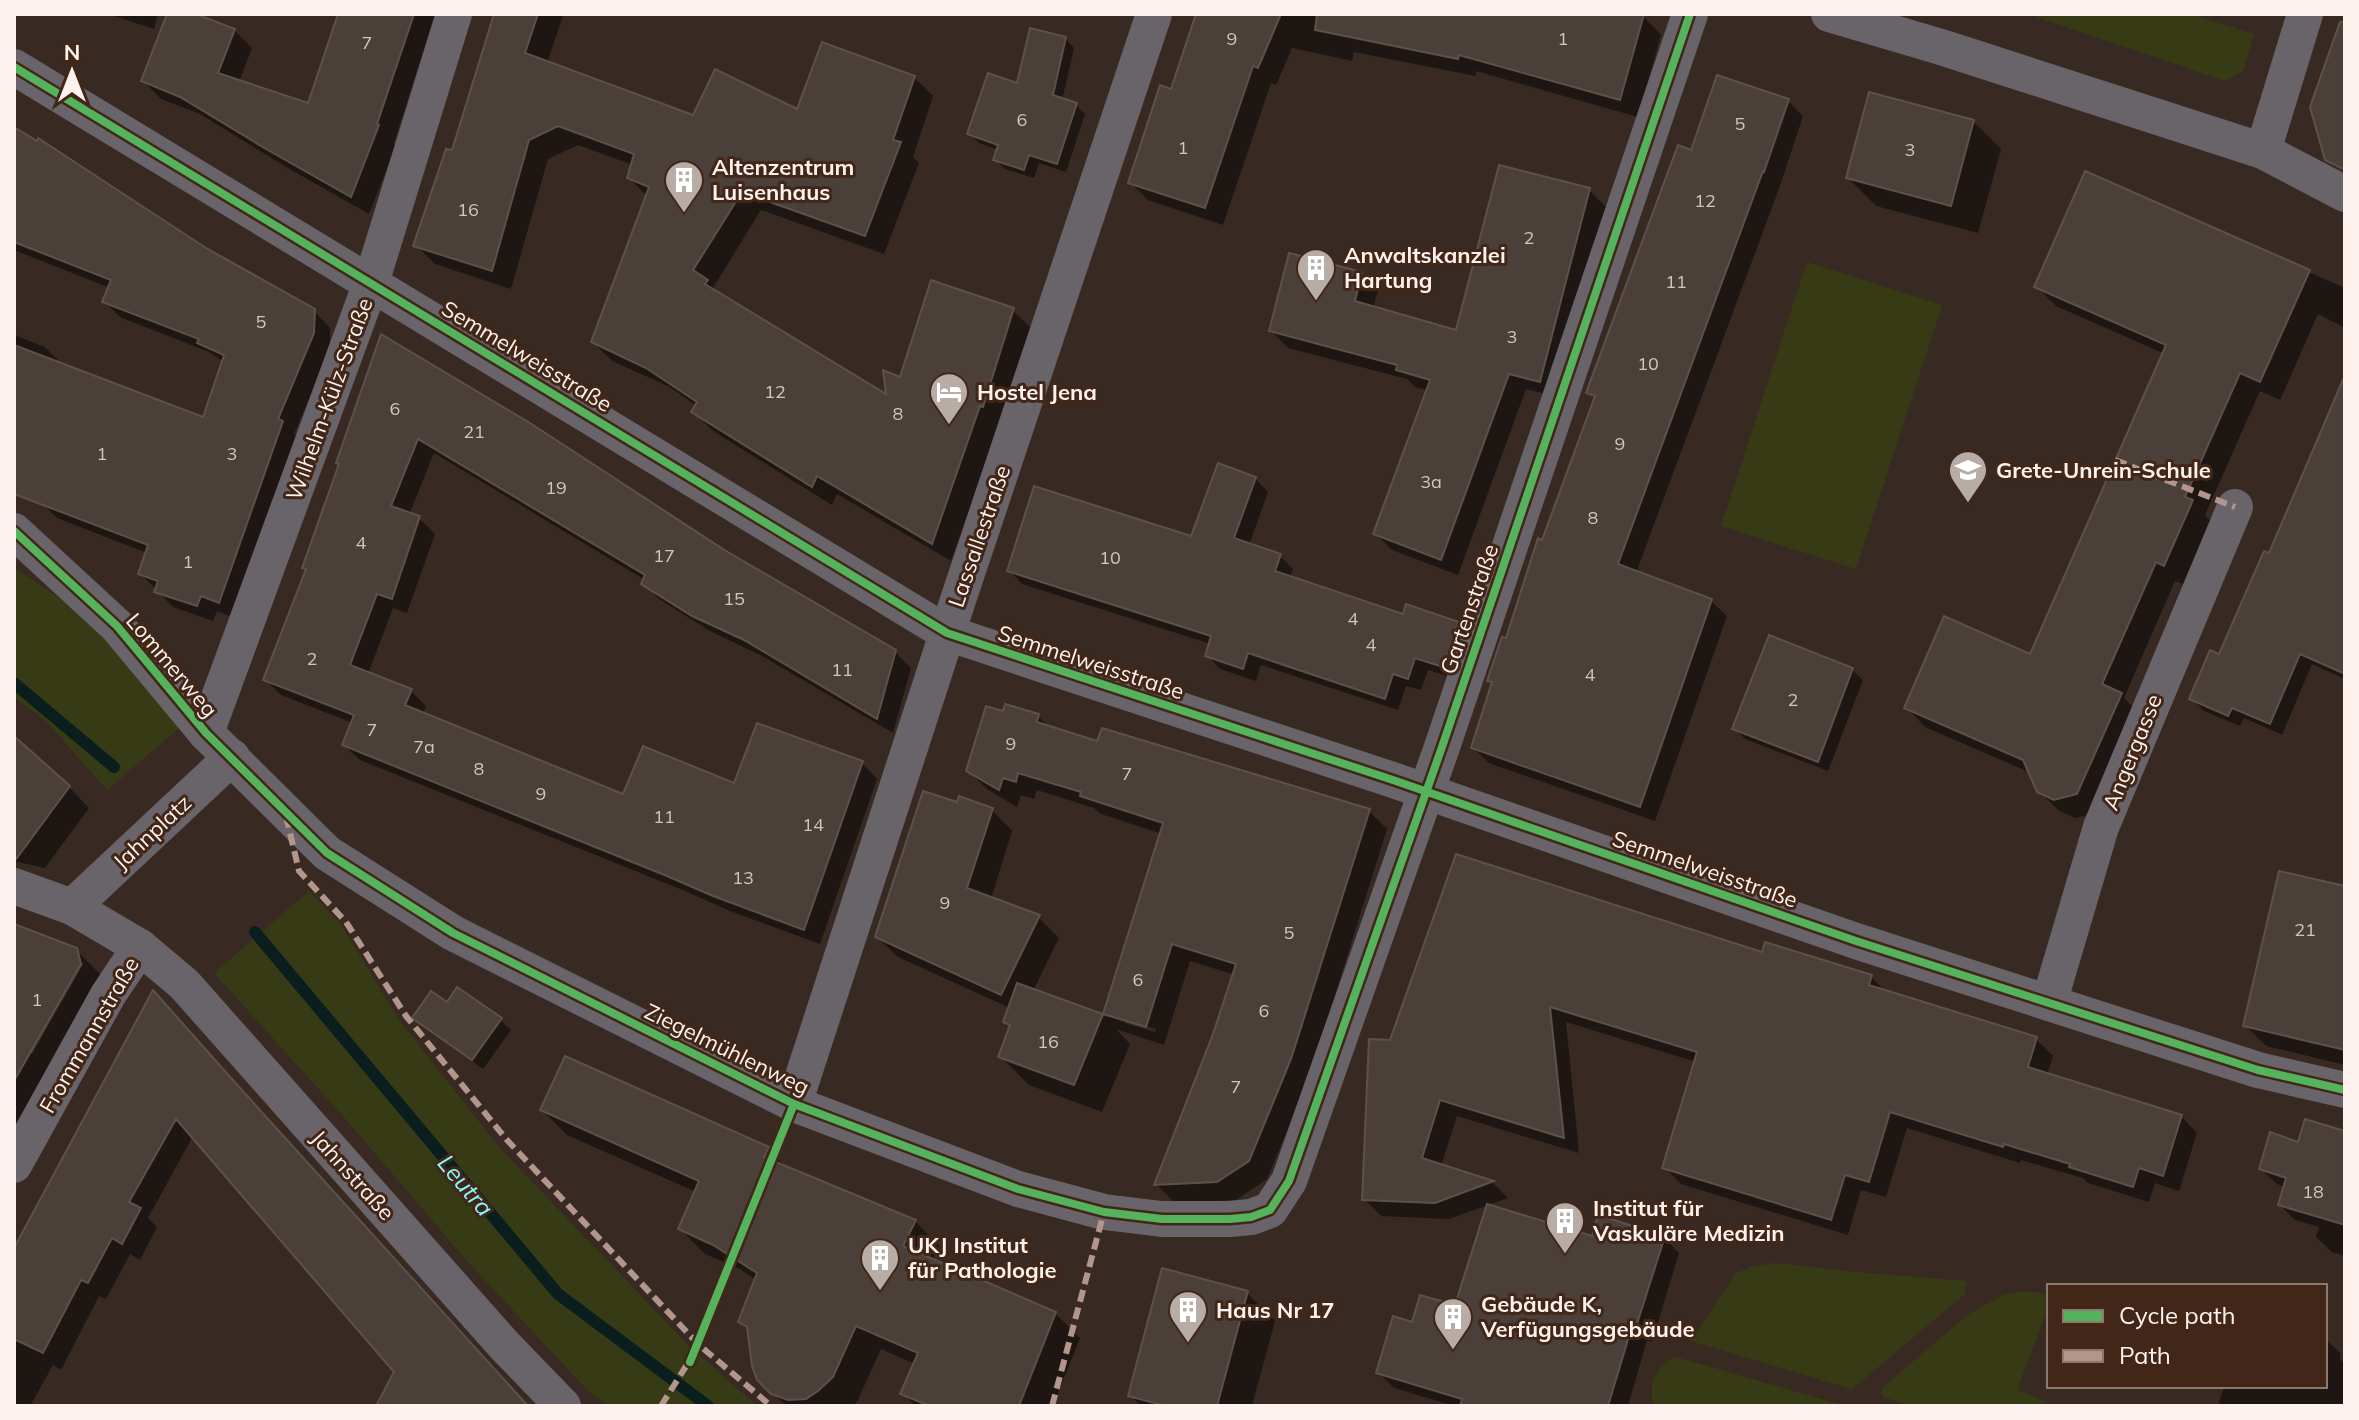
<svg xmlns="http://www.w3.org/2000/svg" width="2359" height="1420" font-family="Mulish,sans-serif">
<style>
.green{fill:#363b16}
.shadow{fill:#0007;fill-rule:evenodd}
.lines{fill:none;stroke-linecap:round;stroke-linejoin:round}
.stream{stroke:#0a1e1e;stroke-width:12}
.building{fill:#4b3f39;stroke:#5d514a;stroke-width:2}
.street{stroke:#686469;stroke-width:36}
.quiet{stroke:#b2968c;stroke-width:6;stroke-dasharray:12 6;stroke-linecap:butt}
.cycleway-casing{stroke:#422718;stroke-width:13}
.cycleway{stroke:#56b35d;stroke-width:8}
.labels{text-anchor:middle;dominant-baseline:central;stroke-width:6;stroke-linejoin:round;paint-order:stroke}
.number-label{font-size:18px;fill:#d0c5c0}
.poi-label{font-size:22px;font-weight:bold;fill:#fdf2ed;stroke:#422718;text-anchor:start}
.street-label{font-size:22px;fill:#fdf2ed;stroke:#422718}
.water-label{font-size:24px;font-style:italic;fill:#84f9fc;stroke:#422718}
</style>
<rect width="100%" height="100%" fill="#382a22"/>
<!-- green -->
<g class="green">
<path d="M2028,14H2189L2254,34L2243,71L2225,81Z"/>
<path d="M1807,262L1942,305L1856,569L1721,526Z"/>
<path d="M14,568L90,618L179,728L107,790L46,721L14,698Z"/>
<path d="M309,891L342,926L399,1020L499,1147L687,1344L757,1406H609L589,1392L468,1262L343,1116L214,973Z"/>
<path d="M1775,1263L1865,1273L1967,1281L1964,1295L1852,1389L1691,1341L1736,1273L1755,1266Z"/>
<path d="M2027,1291L2045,1294L2047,1311L2017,1390L2045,1401L2044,1406H1913L1883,1397L1881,1392L1883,1387L1969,1314L2003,1295Z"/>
<path d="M1676,1357L1846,1406H1654C1647,1384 1655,1367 1676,1357Z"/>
</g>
<!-- shadow -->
<g class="shadow">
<path d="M108,14H158L154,29Z"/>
<path d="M170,14H190L234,30L252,48L239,82L310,105L340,14H435L394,143L396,145L369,214L286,167L200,114L161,99L143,81Z"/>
<path d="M496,14H560L563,16L547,63L694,117L798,112L914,77L933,96L913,157L919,163L884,254L761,210L713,288L722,296L888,398L901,380L1012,310L1032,329L951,561L837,494L832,505L713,431L694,412L697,406L668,386L612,361L593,342L648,197L629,178L633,165L578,145L548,159L511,289L435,264L416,245L453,153Z"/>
<path d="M1198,14H1635L1643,16L1661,35L1638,117L1476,71V76L1354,52L1352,61L1292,48L1276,85L1271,83L1223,225L1148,200L1130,182L1172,92Z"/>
<path d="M1065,38L1074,48L1062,100L1076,105L1085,114L1066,172L1039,163L1034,178L1005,169L995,159L998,150L979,143L970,134Z"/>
<path d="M1788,101L1803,116L1780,186L1636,573L1711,601L1727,616L1655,821L1489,763L1473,748L1493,685L1489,680L1507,641L1596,400L1588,393L1693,153Z"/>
<path d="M1973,121L2001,149L1978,233L1876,206L1848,178Z"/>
<path d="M14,129L205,250L314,311L330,328V350L294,434L298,439L235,618L217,611L213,621L173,607L140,573L147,553L57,518L41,502L14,444V335L45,347L61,363L60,365L204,419L224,362L209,352L120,317L104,301L110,288L14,250Z"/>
<path d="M2086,174L2345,288V328L2318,314L2280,400L2260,391L2205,515L2211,521L2183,584L2175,581L2124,698L2140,714L2096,813L2075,818L2059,811L2039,791L2031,773L1925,727L1906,707L2031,657L2165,354L2056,306L2037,287Z"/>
<path d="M1589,190L1606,207L1557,397L1526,389L1458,575L1392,550L1376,534L1429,391L1415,387L1407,379L1288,348L1271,331L1361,274L1378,290L1373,309L1457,333Z"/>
<path d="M382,337L725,553L895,652L911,668L893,733L762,656L710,631L659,599L644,584L645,580L434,453L409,515L419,518L435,534L407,613L393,608L368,674L410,690L426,706L423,714L624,796L735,786L862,763L877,779L820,944L730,911L685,891L360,760L344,745L353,723L281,695L266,680L307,570L305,568Z"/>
<path d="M2345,433V679L2312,664L2282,735L2244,718L2240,726L2204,711L2192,699L2220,657L2270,556Z"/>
<path d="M1255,478L1268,492L1249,545L1280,556L1293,569L1290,578L1404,616L1461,625L1474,638L1460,680L1428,670L1421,690L1406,686L1398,710L1261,665L1256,681L1220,669L1207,655L1211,644L1022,584L1009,570L1192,538Z"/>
<path d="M1852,670L1863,680L1828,771L1745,739L1735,729Z"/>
<path d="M1005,714L1038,716L1050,728L1099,744L1369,811L1387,829L1309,1078L1267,1179L1236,1200L1175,1203L1157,1185L1215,1034L1235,975L1190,961L1164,1045L1116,1029L1130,1044L1102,1112L1029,1085L1001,1057L1011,1027L1006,1021L1010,1008L898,957L877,937L958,804L992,810L1012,831L991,899L1038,917L1059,938L1033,991L1104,1017L1162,834L1101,814L1094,808L1037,790L1034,799L1021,795L1017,807L987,789L968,771ZM1125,1019L1156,1029L1155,1032L1125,1023Z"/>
<path d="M14,757L69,787L89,808L45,868L14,861Z"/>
<path d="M2345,889V1065L2266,1046L2245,1025Z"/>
<path d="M14,926L76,950L100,974L103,989L14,1152ZM80,963H84L32,1054L28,1052Z"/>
<path d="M1764,955L1871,977L1886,992L2036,1039L2053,1056L2047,1075L2181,1116L2197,1133L2179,1191L2155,1183L2149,1202L2088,1183L2083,1178L2021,1160L2020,1163L1907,1128L1886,1197L1861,1190L1848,1235L1681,1184L1664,1167L1696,1062L1566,1022L1579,1153L1457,1116L1441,1166L1493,1183L1508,1198L1449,1219L1381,1216L1364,1199L1391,1042Z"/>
<path d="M154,994L466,1341L528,1406H377L396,1372L193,1136L148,1218L157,1227L140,1260L130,1254L106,1299L99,1296L61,1370L53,1365L30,1406H14V1253Z"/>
<path d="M447,1005L500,1020L511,1030L483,1069L425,1028L414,1017Z"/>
<path d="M542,1110L767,1149L787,1168L915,1221L939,1246L932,1261L1055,1313L1080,1338L1053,1406H915L903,1393L915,1364L881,1349L857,1402L852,1406H786L759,1379L749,1331L740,1322L756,1280L740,1269L705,1254L680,1229L696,1192L567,1135Z"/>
<path d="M2345,1133V1256L2332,1252L2316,1237L2319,1227L2295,1220L2280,1205L2286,1187L2277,1184L2261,1169L2299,1144Z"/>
<path d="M1664,1238L1679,1253L1652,1342L1647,1340L1628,1406H1454L1394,1388L1378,1372L1413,1324L1456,1308L1593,1239Z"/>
<path d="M1247,1293L1275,1321L1252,1406H1141L1130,1395Z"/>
<path d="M2325,1338L2341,1354L2340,1359L2345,1365V1406H2218L2224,1386H2325Z"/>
</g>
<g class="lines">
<!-- stream -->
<g class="stream">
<path d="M14,683L114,767"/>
<path d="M255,932L558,1294L708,1406"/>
</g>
</g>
<!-- building -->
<g class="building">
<path d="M167,14H196L235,29L218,73L308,103L338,14H414L377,124L379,125L351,197L266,149L180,97L141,81Z"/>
<path d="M494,14H538L525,53L693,115L715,69L797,109L822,42L915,76L893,140L901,142L865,236L742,192L693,270L708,280L705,284L886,394L883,370L900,377L931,280L1014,308L983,407L980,406L932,544L817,476L812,487L691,412L697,402L646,368L591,342L649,187L627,178L634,154L558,126L529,140L492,271L413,246L446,149L452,150Z"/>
<path d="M1196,14H1281L1258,68L1253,66L1205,208L1128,183L1160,85L1171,89Z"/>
<path d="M1317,14H1644L1620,100L1459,55L1458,59L1315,30Z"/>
<path d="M2340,22H2345V170L2325,160L2310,107Z"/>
<path d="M1030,28L1066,37L1053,95L1077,103L1057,164L1029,155L1024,170L993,160L998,145L967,134L988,73L1017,83Z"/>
<path d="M1717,75L1789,99L1764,172L1763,171L1732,255L1618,564L1712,599L1640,807L1471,748L1492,682L1487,681L1502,637L1506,638L1538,538L1542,540L1595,396L1586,393L1678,145L1691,150Z"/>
<path d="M1869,92L1974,120L1951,206L1846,178Z"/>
<path d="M14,127L37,141L38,138L206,248L315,309L314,333L278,419L283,421L219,603L201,596L197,606L154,592L158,581L138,574L148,545L14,494V345L203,417L224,355L197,343L199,339L102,302L111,280L14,242Z"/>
<path d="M1499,165L1590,188L1540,382L1509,374L1441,560L1373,534L1430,380L1396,370L1397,365L1269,331L1289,253L1362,272L1355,301L1456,330Z"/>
<path d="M2085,171L2310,270L2260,382L2240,373L2185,497L2193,500L2164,566L2156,562L2102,684L2122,693L2077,794L2054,800L2037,792L2023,760L1904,708L1944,616L2030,654L2166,345L2034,287Z"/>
<path d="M381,334L530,423L726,551L896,650L877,719L744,640L692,616L641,584L645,575L418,439L391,506L420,516L392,599L377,594L350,665L412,689L405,705L623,794L643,746L734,783L757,723L863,761L804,930L713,896L667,876L342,745L354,715L263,680L306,569L302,568L339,464L336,463Z"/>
<path d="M2345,375V674L2300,654L2270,724L2232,708L2228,716L2189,699L2210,650L2219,654L2264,551L2269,553Z"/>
<path d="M1218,463L1256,477L1234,538L1281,554L1275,571L1403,614L1406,604L1462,623L1446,668L1415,658L1408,679L1393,674L1385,699L1248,653L1243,669L1205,656L1211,636L1007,571L1034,486L1191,536Z"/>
<path d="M1769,635L1853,668L1818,762L1732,729Z"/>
<path d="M1005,704L1039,714L1037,722L1097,741L1102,728L1370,809L1291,1059L1249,1161L1217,1182L1154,1185L1213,1034L1236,964L1172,944L1146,1027L1103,1014L1163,823L1080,796L1081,792L1018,773L1016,782L1003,778L999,790L966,771L986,706L1003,711Z"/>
<path d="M14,736L70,786L14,862Z"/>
<path d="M923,791L957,802L959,796L993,808L967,888L1040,915L1001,995L875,937Z"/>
<path d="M1456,854L1762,952L1765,942L1872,975L1869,985L2037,1037L2028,1067L2182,1115L2163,1176L2139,1168L2133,1187L2069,1167L2070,1164L2004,1144L2003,1147L1890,1112L1869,1182L1845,1175L1831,1220L1662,1168L1697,1052L1550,1007L1564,1138L1440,1100L1422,1158L1494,1181L1435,1203L1362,1200L1369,1039L1390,1040Z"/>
<path d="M2279,871L2345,886V1050L2243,1026Z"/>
<path d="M14,924L77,948L81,964L14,1081Z"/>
<path d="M1017,983L1103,1014L1074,1085L998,1057L1010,1025L1003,1022Z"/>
<path d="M457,987L502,1018L472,1060L412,1018L431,991L447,1002Z"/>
<path d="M153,990L231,1078L528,1406H376L394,1372L176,1119L129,1202L141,1208L122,1244L112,1238L88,1283L81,1280L43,1353L14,1339V1248Z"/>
<path d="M565,1056L769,1147L764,1157L916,1220L903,1246L1056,1312L1019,1406H930L900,1394L918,1353L856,1326L833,1377L818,1391L806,1399L788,1400L771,1394L757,1380L752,1366L747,1327L738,1322L757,1273L713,1245L678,1229L699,1181L540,1110Z"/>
<path d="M2305,1119L2345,1131V1225L2278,1205L2286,1178L2259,1169L2270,1132L2298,1142Z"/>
<path d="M1487,1204L1592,1236L1598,1215L1665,1236L1636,1327L1632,1326L1608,1406H1460L1462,1399L1376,1373L1393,1316L1412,1322L1420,1295L1455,1305Z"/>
<path d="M1162,1268L1248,1291L1217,1406H1166L1128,1396Z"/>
</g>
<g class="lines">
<!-- street -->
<g class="street">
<path d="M1829,14L1941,47L2263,151L2345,194"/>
<path d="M14,67L947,633L1393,780L1856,941L2258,1070L2345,1090"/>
<path d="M2263,151L2305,14"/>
<path d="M14,531L117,626L206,733L327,853L453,933L794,1104L1018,1189L1104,1212L1162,1219H1230L1251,1217L1270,1210L1289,1181L1442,747L1690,14"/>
<path d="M206,733L371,283L454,14"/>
<path d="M14,886L72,907L140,947L184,984L504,1345L563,1406"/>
<path d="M72,907L232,757"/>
<path d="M2049,1003L2101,827L2235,507"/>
<path d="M794,1104L958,600L1154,14"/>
<path d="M14,1165L108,995L140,947"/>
</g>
<!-- quiet -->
<g class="quiet">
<path d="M2115,460L2235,507"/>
<path d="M286,816L299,871L346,922L406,1016L507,1140L698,1344L771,1406"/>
<path d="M661,1406L693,1355"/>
<path d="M1052,1406L1104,1212"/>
</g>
<defs>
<g id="cycleway">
<path d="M14,67L947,633L1393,780L1856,941L2258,1070L2345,1090"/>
<path d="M14,531L117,626L206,733L327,853L453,933L794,1104L1018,1189L1104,1212L1162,1219H1230L1251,1217L1270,1210L1289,1181L1442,747L1690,14"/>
<path d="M690,1362L794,1104"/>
</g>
</defs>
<!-- cycleway casing -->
<use href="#cycleway" class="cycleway-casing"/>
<!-- cycleway -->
<use href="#cycleway" class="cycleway"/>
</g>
<!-- icons -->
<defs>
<symbol id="building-pin" viewBox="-11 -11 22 30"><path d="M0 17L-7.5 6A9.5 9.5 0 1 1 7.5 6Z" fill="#b8aca6" stroke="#422718"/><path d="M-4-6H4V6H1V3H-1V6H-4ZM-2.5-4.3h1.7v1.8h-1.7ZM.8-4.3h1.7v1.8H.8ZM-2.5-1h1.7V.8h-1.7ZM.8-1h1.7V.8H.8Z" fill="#fff"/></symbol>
<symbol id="hotel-pin" viewBox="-11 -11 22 30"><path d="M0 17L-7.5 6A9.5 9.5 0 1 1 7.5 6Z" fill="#b8aca6" stroke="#422718"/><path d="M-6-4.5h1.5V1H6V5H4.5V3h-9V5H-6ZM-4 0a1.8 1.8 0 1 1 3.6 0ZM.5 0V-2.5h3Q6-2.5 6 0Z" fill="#fff"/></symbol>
<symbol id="school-pin" viewBox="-11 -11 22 30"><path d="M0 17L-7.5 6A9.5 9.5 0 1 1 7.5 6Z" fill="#b8aca6" stroke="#422718"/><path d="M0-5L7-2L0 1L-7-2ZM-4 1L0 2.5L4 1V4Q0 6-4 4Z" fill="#fff"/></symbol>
</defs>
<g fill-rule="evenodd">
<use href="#building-pin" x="662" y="158" width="44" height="60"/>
<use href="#building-pin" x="1294" y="246" width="44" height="60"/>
<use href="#hotel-pin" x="927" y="370" width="44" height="60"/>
<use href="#school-pin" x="1946" y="448" width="44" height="60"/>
<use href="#building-pin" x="1543" y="1199" width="44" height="60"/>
<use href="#building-pin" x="858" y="1236" width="44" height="60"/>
<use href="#building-pin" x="1166" y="1288" width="44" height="60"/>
<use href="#building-pin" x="1431" y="1295" width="44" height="60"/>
</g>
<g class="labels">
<!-- number labels -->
<g class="number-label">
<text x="1232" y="38">9</text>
<text x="1563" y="38">1</text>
<text x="367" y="42">7</text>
<text x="1022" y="119">6</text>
<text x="1740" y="123">5</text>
<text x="1183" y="147">1</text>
<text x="1910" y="149">3</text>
<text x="1705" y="200">12</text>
<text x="468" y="209">16</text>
<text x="1529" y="237">2</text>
<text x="1676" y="281">11</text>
<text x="261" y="321">5</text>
<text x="1512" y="336">3</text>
<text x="1648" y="363">10</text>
<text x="775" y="391">12</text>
<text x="395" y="408">6</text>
<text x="898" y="413">8</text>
<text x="474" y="431">21</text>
<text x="1620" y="443">9</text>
<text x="102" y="453">1</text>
<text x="232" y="453">3</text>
<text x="1431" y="481">3a</text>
<text x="556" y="487">19</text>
<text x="1593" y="517">8</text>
<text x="361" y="542">4</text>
<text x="664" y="555">17</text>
<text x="1110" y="557">10</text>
<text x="188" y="561">1</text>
<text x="734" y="598">15</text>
<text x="1353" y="618">4</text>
<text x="1371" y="644">4</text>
<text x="312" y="658">2</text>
<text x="842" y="669">11</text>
<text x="1590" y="674">4</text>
<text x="1793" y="699">2</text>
<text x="372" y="729">7</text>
<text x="1011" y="743">9</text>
<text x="424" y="746">7a</text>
<text x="479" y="768">8</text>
<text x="1127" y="773">7</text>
<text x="541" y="793">9</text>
<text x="664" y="816">11</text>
<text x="813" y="824">14</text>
<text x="743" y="877">13</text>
<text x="945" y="902">9</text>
<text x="2305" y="929">21</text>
<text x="1289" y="932">5</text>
<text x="1138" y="979">6</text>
<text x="37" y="999">1</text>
<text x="1264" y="1010">6</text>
<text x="1048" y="1041">16</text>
<text x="1236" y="1086">7</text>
<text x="2313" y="1191">18</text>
</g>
<!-- poi labels -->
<g class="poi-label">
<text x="712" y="167">Altenzentrum<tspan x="712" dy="25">Luisenhaus</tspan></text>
<text x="1344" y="255">Anwaltskanzlei<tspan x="1344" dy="25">Hartung</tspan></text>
<text x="977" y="392">Hostel Jena</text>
<text x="1996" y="470">Grete-Unrein-Schule</text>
<text x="1593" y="1208">Institut für<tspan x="1593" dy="25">Vaskuläre Medizin</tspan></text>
<text x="908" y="1245">UKJ Institut<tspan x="908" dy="25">für Pathologie</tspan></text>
<text x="1481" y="1304">Gebäude K,<tspan x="1481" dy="25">Verfügungsgebäude</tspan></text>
<text x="1216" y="1310">Haus Nr 17</text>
</g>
<!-- street labels -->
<g class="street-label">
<text transform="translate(527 356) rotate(31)">Semmelweisstraße</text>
<text transform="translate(329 399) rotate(-70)">Wilhelm-Külz-Straße</text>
<text transform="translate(979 536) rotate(-71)">Lassallestraße</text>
<text transform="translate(1469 609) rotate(-71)">Gartenstraße</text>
<text transform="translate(1091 662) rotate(18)">Semmelweisstraße</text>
<text transform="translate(172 665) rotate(50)">Lommerweg</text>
<text transform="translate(2132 752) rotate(-68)">Angergasse</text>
<text transform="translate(152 832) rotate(-43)">Jahnplatz</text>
<text transform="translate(1705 869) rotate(19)">Semmelweisstraße</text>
<text transform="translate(89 1035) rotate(-60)">Frommannstraße</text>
<text transform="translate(727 1049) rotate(26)">Ziegelmühlenweg</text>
<text transform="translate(353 1175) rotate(48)">Jahnstraße</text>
</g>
<!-- water labels -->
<g class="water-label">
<text transform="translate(466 1185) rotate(50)">Leutra</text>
</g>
</g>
<!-- border -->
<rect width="2359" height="1420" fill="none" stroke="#fdf2ed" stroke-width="32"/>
<!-- legend -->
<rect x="2047" y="1284" width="280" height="104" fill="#422718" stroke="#8d786d" stroke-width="2"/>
<rect x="2063" y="1310" width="40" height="12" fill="#56b35d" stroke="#8d786d" stroke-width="2"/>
<text x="2119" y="1324" font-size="24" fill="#fdf2ed">Cycle path</text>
<rect x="2063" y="1350" width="40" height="12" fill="#b2968c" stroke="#8d786d" stroke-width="2"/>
<text x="2119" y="1364" font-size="24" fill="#fdf2ed">Path</text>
<!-- north arrow -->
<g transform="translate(72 72)" stroke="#422718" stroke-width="6" paint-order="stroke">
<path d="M0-6L14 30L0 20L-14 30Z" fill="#fdf2ed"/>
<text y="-12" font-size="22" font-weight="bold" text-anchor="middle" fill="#fdf2ed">N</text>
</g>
</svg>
